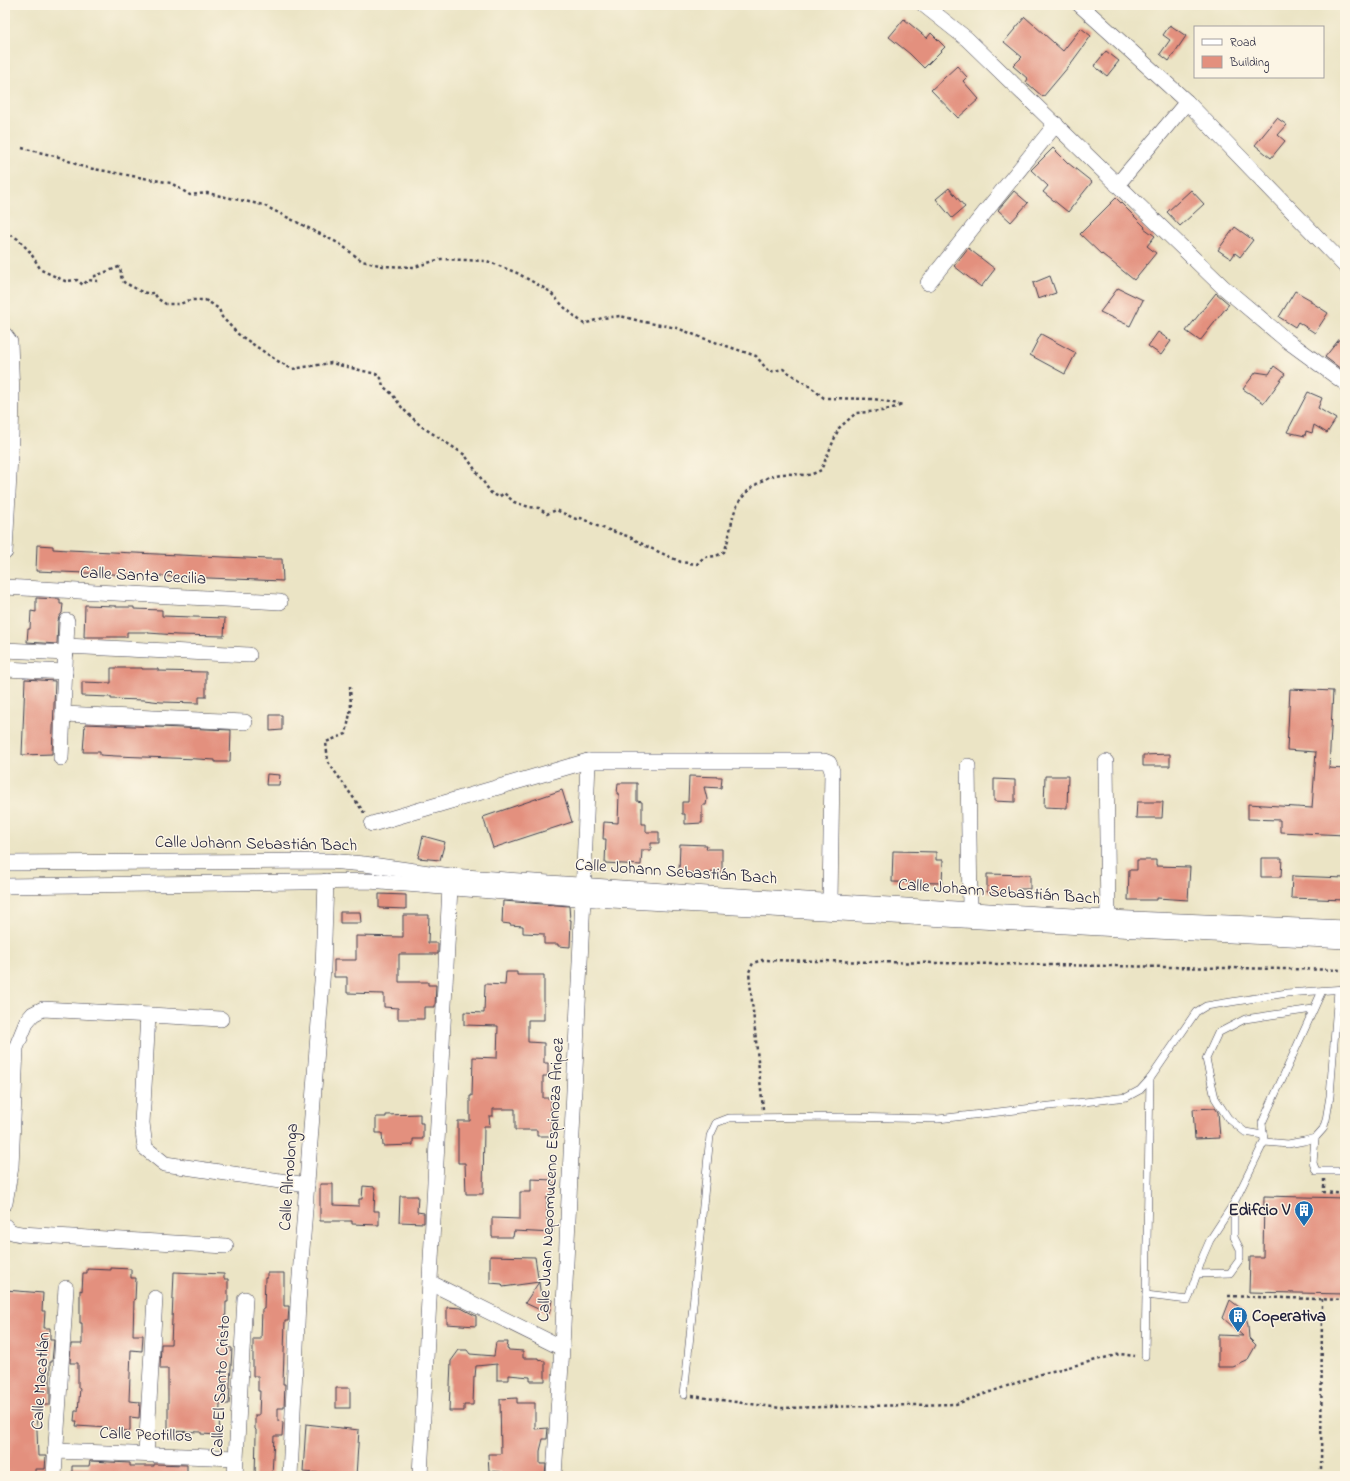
<svg xmlns="http://www.w3.org/2000/svg" width="1350" height="1481" font-family="'Indie Flower',sans-serif">
<style>
.building{fill:#e3907e}
.lines{fill:none;stroke-linecap:round;stroke-linejoin:round}
.service-casing{stroke:#403f50;stroke-width:8}
.minor-casing{stroke:#403f50;stroke-width:16}
.path{stroke:#403f50;stroke-width:2.5;stroke-dasharray:3 3;stroke-linecap:butt}
.service{stroke:#fff;stroke-width:7}
.minor{stroke:#fff;stroke-width:15}
.labels{text-anchor:middle;dominant-baseline:central;stroke-width:3;stroke-linejoin:round;paint-order:stroke}
.street-label{font-size:17px;fill:#22223b;stroke:#fcf5e5}
.poi-label{font-size:17px;font-weight:bold;fill:#22223b;stroke:#fcf5e5;text-anchor:end}
</style>
<rect width="100%" height="100%" fill="#fcf5e5"/>
<filter id="ink" filterUnits="userSpaceOnUse"><feTurbulence type="fractalNoise" baseFrequency=".025" numOctaves="2"/><feDisplacementMap in="SourceGraphic" scale="8" xChannelSelector="R" yChannelSelector="G"/><feConvolveMatrix kernelMatrix="1 2 1 2 8 2 1 2 1" color-interpolation-filters="sRGB"/></filter>
<filter id="wash" filterUnits="userSpaceOnUse"><feTurbulence type="fractalNoise" baseFrequency=".012" numOctaves="4" result="noise"/><feDisplacementMap in="SourceGraphic" scale="16" xChannelSelector="R" yChannelSelector="G"/><feGaussianBlur stdDeviation="0.9" result="paint"/><feColorMatrix in="noise" values="0 0 0 0 0 0 0 0 0 0 0 0 0 0 0 0 0 1.4 0 .05"/><feComposite in="paint" operator="in"/></filter>
<g filter="url(#wash)">
<rect width="100%" height="100%" fill="#ebe4c5"/>
<g id="blocks">
<!-- building -->
<g class="building">
<path d="M1025,17L1063,51L1081,28L1091,36L1069,66L1043,97L1026,82L1028,79L1013,66L1022,57L1004,42Z"/>
<path d="M904,19L927,38L931,33L945,47L924,68L910,54L889,37Z"/>
<path d="M1170,25L1186,36L1169,61L1160,54L1170,40L1163,35Z"/>
<path d="M1106,51L1119,61L1107,76L1094,66Z"/>
<path d="M957,66L967,77L963,81L979,99L958,118L931,90Z"/>
<path d="M1277,118L1287,125L1278,135L1285,141L1271,158L1255,145Z"/>
<path d="M1053,148L1068,163L1092,182L1068,212L1043,192L1048,186L1031,170Z"/>
<path d="M949,188L965,207L952,218L936,199Z"/>
<path d="M1191,190L1204,204L1180,226L1167,212Z"/>
<path d="M1014,191L1028,203L1011,222L998,210Z"/>
<path d="M1116,198L1145,227L1144,228L1155,236L1147,246L1156,253L1134,280L1102,254V255L1080,234Z"/>
<path d="M1235,227L1253,240L1240,257L1235,253L1231,259L1218,250Z"/>
<path d="M968,248L995,269L981,287L954,266Z"/>
<path d="M1050,276L1056,293L1038,299L1033,283Z"/>
<path d="M1118,288L1143,300L1130,326L1100,312Z"/>
<path d="M1295,291L1311,300V302L1328,313L1315,333L1298,322L1295,327L1279,317Z"/>
<path d="M1216,293L1229,304L1200,341L1186,331Z"/>
<path d="M1158,332L1171,341L1161,355L1148,346Z"/>
<path d="M1345,332V364L1341,369L1325,357Z"/>
<path d="M1041,334L1076,353L1065,374L1030,355Z"/>
<path d="M1274,366L1285,374L1264,403L1243,389L1256,372L1269,374Z"/>
<path d="M1308,392L1322,398L1318,408L1336,419L1327,433L1314,425L1312,433L1306,431L1305,436L1287,432Z"/>
<path d="M37,545L53,546V549L68,550L268,559H282L283,581L36,571Z"/>
<path d="M36,598L60,599V604H63L62,613L59,617L58,621L57,644L27,642L28,629H30L31,611L36,612Z"/>
<path d="M85,605L116,606V607H134V609L162,610V616L225,618L224,636L177,635L148,633V632H127V637H84Z"/>
<path d="M111,668H142V669H158V671L206,672V697H199V703L161,702L144,700L111,699V697L82,696V682L111,683Z"/>
<path d="M25,679L55,681L52,754L22,755Z"/>
<path d="M1290,689L1333,691L1329,768L1345,769V835L1280,832V820L1248,819V804L1312,808L1316,752L1287,750Z"/>
<path d="M270,715H282V730L270,731Z"/>
<path d="M85,724L231,730L230,762H215V760L198,759L116,756L100,755V752H83Z"/>
<path d="M1170,754V766H1143V755Z"/>
<path d="M267,774L280,775L279,785H266Z"/>
<path d="M689,776L722,777L721,788L704,787L707,799L706,805H702V823L685,824V814H682V802H688Z"/>
<path d="M1045,776H1068L1067,808L1044,807Z"/>
<path d="M994,779L1015,780V802L994,801Z"/>
<path d="M618,783H637V801L642,802V824H646V832H659V843H651V850H642L641,865L605,863L606,839H603L604,822L618,823L619,794H617Z"/>
<path d="M562,790L572,822L493,848L483,817Z"/>
<path d="M1137,802H1163L1162,818H1136Z"/>
<path d="M423,836L445,842L440,860L418,858Z"/>
<path d="M680,844L707,845L706,849H722V872H711V877H694V873L679,872Z"/>
<path d="M893,851L936,852V860H943L942,883L892,882Z"/>
<path d="M1261,858H1282L1281,877H1261Z"/>
<path d="M1137,860H1156V866L1190,867L1188,900L1157,898V900H1128L1129,870H1137Z"/>
<path d="M987,874L1030,875V889H1018V893L987,892Z"/>
<path d="M1292,876L1345,878V900L1291,898Z"/>
<path d="M379,894L406,895V909L379,908Z"/>
<path d="M503,901L569,906L570,920H571L570,947L558,946V944H544V934L523,933V926L510,925V924L502,923Z"/>
<path d="M340,912H360L361,923H340Z"/>
<path d="M403,915H429L428,943H438V954H399V982H428V985H436L435,1007H424V1019H398V1008L384,1007V994L347,993V977H334V960H356V936L403,937Z"/>
<path d="M506,972H517V975H544V1020H528V1042L544,1043V1063H548V1076H543V1098H551V1136H537V1130H515V1109H493V1116H489L490,1126H484L483,1194H466L465,1163H458V1121H470V1096H472L473,1057L497,1058L498,1026L464,1025V1012L484,1013L485,984L505,985Z"/>
<path d="M1215,1108L1218,1112L1220,1138L1195,1139L1193,1109Z"/>
<path d="M420,1114V1123H423V1139H413V1145L383,1146L382,1133H376V1117H386V1115Z"/>
<path d="M531,1179L553,1180L552,1197H547V1220H553V1233L514,1231L513,1237H492V1218L520,1219V1192H531Z"/>
<path d="M320,1184H333V1205L359,1206V1199H362L363,1186L375,1187L374,1211H379V1225L352,1224V1221H320Z"/>
<path d="M400,1196H418L417,1212L424,1213V1223L399,1222Z"/>
<path d="M1264,1196L1345,1198V1294L1249,1292L1250,1257H1263Z"/>
<path d="M490,1256L535,1257L541,1296L552,1300L549,1314L525,1303L539,1282L503,1287L502,1284L490,1283Z"/>
<path d="M111,1268L131,1269V1278H136L135,1300L134,1299L133,1335H143L142,1351L131,1350L129,1401L140,1402L139,1418L130,1417V1431L109,1430V1428L76,1426L77,1421H74L75,1411H78L80,1388H78V1363H70L71,1344H82V1323H80V1290L82,1291L83,1273H87V1269L111,1270Z"/>
<path d="M174,1272L224,1274V1279H228V1302H226L225,1347L232,1348L229,1404H220L219,1435L201,1434V1432L168,1431V1369H160L161,1344H171Z"/>
<path d="M267,1273H284V1306H289L288,1321H285L283,1384H285L284,1408H278V1421L283,1422L282,1436H274L272,1476H255L256,1435V1430L255,1429V1415H259L260,1391H258V1376H253V1339H261L262,1309H264L265,1278H267Z"/>
<path d="M5,1290L43,1293L42,1311H45L44,1328H50V1340H54L52,1362H50V1405H36L38,1456H46L45,1469H35V1476H5Z"/>
<path d="M1230,1300L1243,1310L1248,1325L1249,1338L1256,1345L1247,1361L1233,1367H1218V1335L1243,1336L1223,1318Z"/>
<path d="M447,1307L461,1308L476,1316V1326L447,1324Z"/>
<path d="M496,1342H508L507,1349L509,1350L523,1351V1358H539V1359L542,1360V1361H545V1381H530V1377L509,1375V1380H497V1364L476,1366L475,1377H474L473,1405H464V1411H449L451,1361L459,1350H467L470,1354L494,1356Z"/>
<rect x="336" y="1388" width="14" height="20"/>
<path d="M517,1398V1403H535V1429L548,1428L547,1439H543L540,1451V1464H546L545,1476H504V1475H501V1472L489,1471L488,1454H501L500,1399Z"/>
<path d="M306,1424L359,1430L356,1476L303,1472Z"/>
<path d="M90,1461L130,1463V1466H154V1464L187,1465V1476H72V1466H89Z"/>
</g>
</g>
</g>
<g filter="url(#ink)">
<use href="#blocks" fill-opacity="0" stroke="#403f50" stroke-width="1"/>
<g class="lines">
<defs>
<g id="service">
<path d="M1263,1135L1245,1132L1228,1118L1215,1098L1206,1059L1218,1033L1245,1019L1313,1009"/>
<path d="M1315,1138L1313,1163L1316,1171H1345"/>
<path d="M1264,1140L1262,1123L1322,991"/>
<path d="M1197,1274L1230,1273L1240,1259V1249L1234,1237V1203"/>
<path d="M1146,1295L1150,1079"/>
<path d="M1145,1356L1146,1295L1188,1300L1203,1256L1210,1240L1234,1203L1264,1142L1288,1144L1304,1141L1315,1138L1323,1129L1326,1120L1330,1096L1338,990"/>
<path d="M684,1395L710,1136L716,1123L729,1118L846,1117L938,1119L1127,1097L1140,1090L1150,1079L1196,1012L1206,1006L1287,993L1345,989"/>
</g>
<g id="minor">
<path d="M924,5L967,39L1222,286L1285,339L1345,383"/>
<path d="M1080,5L1187,102L1345,266"/>
<path d="M1117,185L1187,102"/>
<path d="M928,283L1056,124"/>
<path d="M5,335L10,342L12,396L11,436L5,552"/>
<path d="M5,587L280,602"/>
<path d="M66,646L249,655"/>
<path d="M5,650L66,653"/>
<path d="M5,669L65,672"/>
<path d="M63,714L245,722"/>
<path d="M61,758L67,621"/>
<path d="M1106,762L1108,918"/>
<path d="M968,766L970,909"/>
<path d="M372,824L588,761H824L829,763L832,771L830,901"/>
<path d="M5,863L329,861L364,864L451,876L722,895L1108,918L1345,928"/>
<path d="M5,886L369,881L576,898L1118,929L1345,941"/>
<path d="M148,1015L142,1123L145,1148L165,1164L307,1185"/>
<path d="M5,1203L11,1167L16,1048L27,1021L33,1014L43,1009L221,1019"/>
<path d="M5,1226C9,1232 14,1233 21,1234L226,1246"/>
<path d="M431,1283L562,1348"/>
<path d="M55,1451L236,1458"/>
<path d="M146,1454L155,1298"/>
<path d="M54,1476L66,1288"/>
<path d="M235,1476L245,1299"/>
<path d="M290,1476L298,1303L323,968L326,881"/>
<path d="M420,1476L450,887"/>
<path d="M554,1476L562,1348L583,898L588,761"/>
</g>
</defs>
<!-- service casing -->
<use href="#service" class="service-casing"/>
<!-- minor casing -->
<use href="#minor" class="minor-casing"/>
<!-- path -->
<g class="path">
<path d="M22,148L59,157L83,167L171,183L190,195L207,193L263,205L340,244L362,261L383,266L414,267L441,259L487,261L517,273L549,291L565,308L584,324L602,318L620,316L644,322L677,328L700,337L756,356L769,372L783,369L812,388L824,398L874,399L903,405"/>
<path d="M5,232L18,239L30,252L41,270L65,281L77,280L83,285L88,280L97,281L95,276L119,267C122,271 120,275 122,279C123,283 126,283 129,285C140,290 141,294 154,293L158,299L166,304H180L190,300H205L212,304L219,309L222,317L238,334L276,360L292,369L331,363L376,374L381,378L383,386L392,394L403,409L421,426L465,455L491,493L499,497L504,493L514,502L529,507L539,508L547,514L556,510L576,519L581,518L597,526L630,537L644,545L681,562L697,564L704,557L716,556L724,552C735,525 727,507 754,486C762,480 771,475 782,474C791,473 798,475 807,475C811,475 817,472 821,470L839,428L856,413L882,411L903,405"/>
<path d="M350,686L351,708L346,734L326,742L328,762L365,814"/>
<path d="M763,1109L749,972L753,963L762,960L1345,970"/>
<path d="M1324,1179V1192L1345,1194"/>
<path d="M1228,1296L1345,1300"/>
<path d="M692,1396L780,1408L956,1404L1041,1374L1120,1354L1135,1356"/>
<path d="M1321,1476L1322,1299"/>
</g>
<!-- service -->
<use href="#service" class="service"/>
<!-- minor -->
<use href="#minor" class="minor"/>
</g>
</g>
<!-- icons -->
<defs>
<symbol id="building-pin" viewBox="-11 -11 22 30"><path d="M0 17L-7.5 6A9.5 9.5 0 1 1 7.5 6Z" fill="#1f6fb2" stroke="#fcf5e5"/><path d="M-4-6H4V6H1V3H-1V6H-4ZM-2.5-4.3h1.7v1.8h-1.7ZM.8-4.3h1.7v1.8H.8ZM-2.5-1h1.7V.8h-1.7ZM.8-1h1.7V.8H.8Z" fill="#fff"/></symbol>
</defs>
<g fill-rule="evenodd">
<use href="#building-pin" x="1293" y="1199" width="22" height="30"/>
<use href="#building-pin" x="1227" y="1305" width="22" height="30"/>
</g>
<g class="labels">
<!-- street labels -->
<g class="street-label">
<text transform="translate(143 576) rotate(3)">Calle Santa Cecilia</text>
<text transform="translate(256 844) rotate(1)">Calle Johann Sebastián Bach</text>
<text transform="translate(676 872) rotate(4)">Calle Johann Sebastián Bach</text>
<text transform="translate(999 892) rotate(4)">Calle Johann Sebastián Bach</text>
<text transform="translate(289 1177) rotate(-86)">Calle Almolonga</text>
<text transform="translate(551 1180) rotate(-87)">Calle Juan Nepomuceno Espinoza Aripez</text>
<text transform="translate(41 1381) rotate(-86)">Calle Macatlán</text>
<text transform="translate(221 1386) rotate(-87)">Calle El Santo Cristo</text>
<text transform="translate(146 1435) rotate(2)">Calle Peotillos</text>
</g>
<!-- poi labels -->
<g class="poi-label">
<text x="1290" y="1210">Edifcio V</text>
<text x="1252" y="1316" text-anchor="start">Coperativa</text>
</g>
</g>
<!-- margin -->
<rect width="1350" height="1481" fill="none" stroke="#fcf5e5" stroke-width="20"/>
<!-- legend -->
<rect x="1194" y="26" width="130" height="52" fill="#fcf5e5" stroke="#a5a1a1"/>
<rect x="1202" y="39" width="20" height="6" fill="#ffffff" stroke="#a5a1a1"/>
<text x="1230" y="46" font-size="12" fill="#22223b">Road</text>
<rect x="1202" y="56" width="20" height="12" fill="#e3907e" stroke="#a5a1a1"/>
<text x="1230" y="66" font-size="12" fill="#22223b">Building</text>
</svg>
